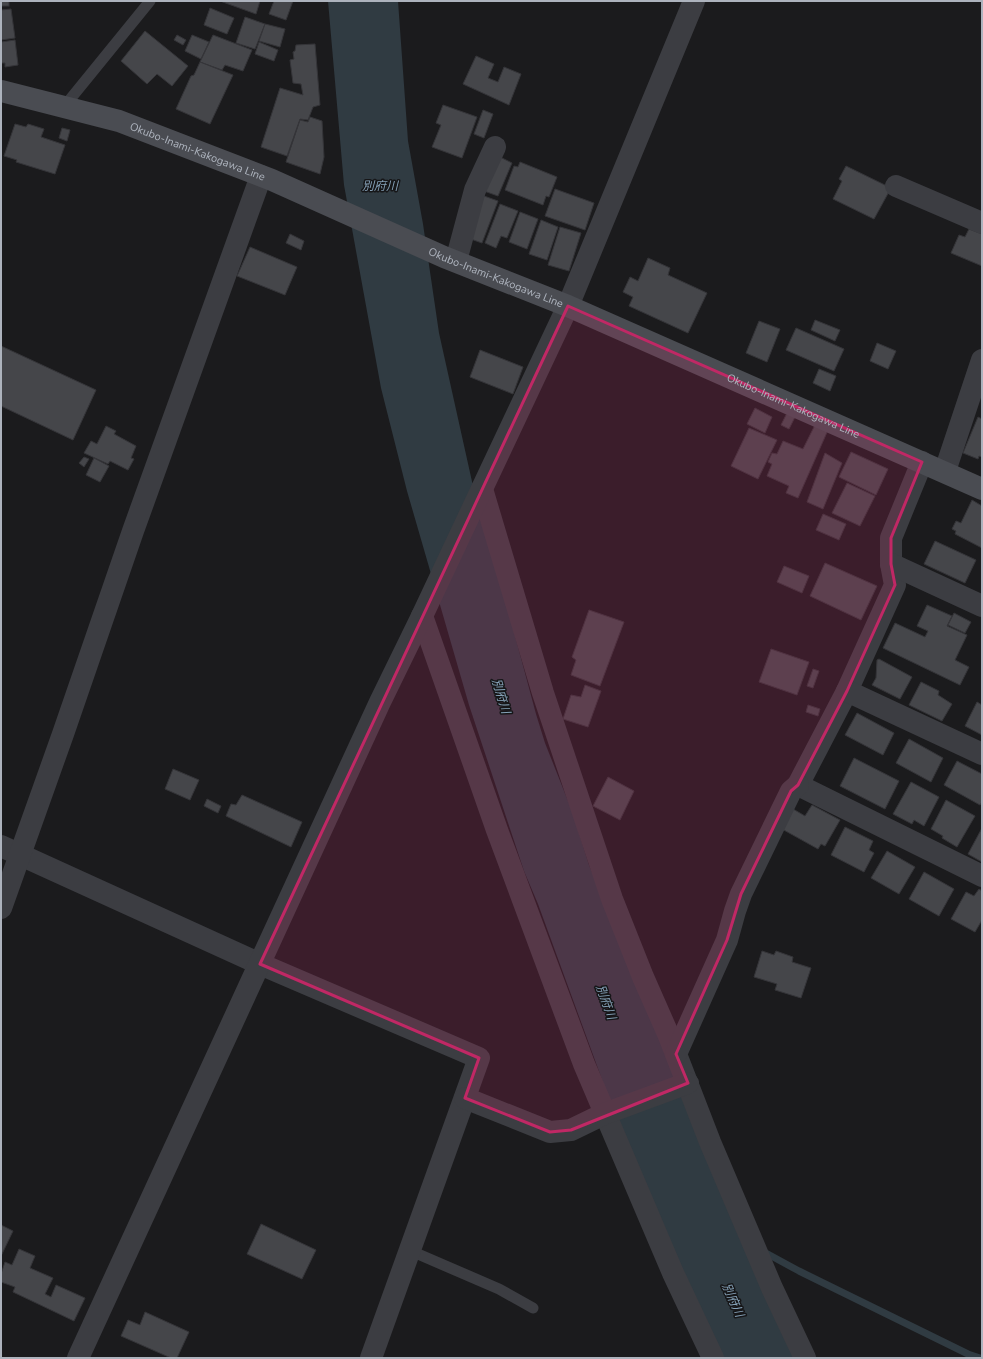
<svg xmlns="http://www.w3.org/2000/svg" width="983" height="1359" font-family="'Nunito Sans','Noto Sans JP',sans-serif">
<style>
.water{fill:#303b42}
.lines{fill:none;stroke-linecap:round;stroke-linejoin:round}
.stream{stroke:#303b42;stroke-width:7}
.building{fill:#45464a;stroke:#353539}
.service{stroke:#3c3d42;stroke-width:11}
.minor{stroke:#3c3d42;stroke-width:22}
.secondary{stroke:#4a4c52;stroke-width:22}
.marked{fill:#c02865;fill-opacity:0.2;stroke:#c02865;stroke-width:3;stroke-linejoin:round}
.labels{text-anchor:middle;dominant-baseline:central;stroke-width:3;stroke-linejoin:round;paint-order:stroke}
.street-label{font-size:11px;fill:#adb3bd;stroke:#161618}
.water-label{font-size:12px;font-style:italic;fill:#85a1b7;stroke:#161618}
</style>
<rect width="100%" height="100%" fill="#1b1b1d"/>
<!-- water -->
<path class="water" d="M328,1H398L408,141L423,224L439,333L481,522L500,580L536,714L545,743L572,811L589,865L794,1358H721L627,1148L538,904L524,871L469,705L407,491L381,388L344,185Z"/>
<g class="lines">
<!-- stream -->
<path class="stream" d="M764,1252L799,1271L968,1354L980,1358"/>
</g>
<!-- building -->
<g class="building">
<rect x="1" y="1" width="8" height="5"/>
<path d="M220,1H260L256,14Z"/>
<path d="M274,1H293L286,20L269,14Z"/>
<path d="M210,8L234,18L227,34L204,25Z"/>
<path d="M11,9L15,38L1,40V10Z"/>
<path d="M245,17L265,24L255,49L236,43Z"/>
<path d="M265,24L285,29L280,47L259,41Z"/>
<path d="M145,31L188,66L172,86L157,74L147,84L121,61Z"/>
<path d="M177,35L186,40L183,45L174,40Z"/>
<path d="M192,35L209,42L201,59L185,51Z"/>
<path d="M213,35L252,50L243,71L225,65L222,70L200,62Z"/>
<path d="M15,40L18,65L5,67V63H1V42Z"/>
<path d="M259,42L278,50L274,61L255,54Z"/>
<path d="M315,44L320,105L313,107L308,120L300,119L287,156L261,147L280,88L303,95L301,84L293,83L290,60L294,59L293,52L295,51L296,45Z"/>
<path d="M476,56L494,64L488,78L498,82L504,67L521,74L509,105L463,84Z"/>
<path d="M200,62L233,75L210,124L176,109L191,76L194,75Z"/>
<path d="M443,105L477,117L462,158L432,147L441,125L436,123Z"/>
<path d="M483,110L493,114L484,138L474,134Z"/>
<path d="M310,117L322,121L324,157L320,174L286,162L300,120L308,122Z"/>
<path d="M15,124L26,127L28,124L44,129L41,137L65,145L55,174L16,162L17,160L4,156Z"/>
<path d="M62,128L70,130L67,141L59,138Z"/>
<path d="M498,156L512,163L498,196L484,191Z"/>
<path d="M520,162L557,177L549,197L546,196L543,205L505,190L514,166L518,167Z"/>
<path d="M846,166L891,188L874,219L833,199L842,181L839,179Z"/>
<path d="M555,189L594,203L585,230L545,216Z"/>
<path d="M484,196L498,201L482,243L468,238Z"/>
<path d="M500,204L518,211L507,238L501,236L496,248L485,243Z"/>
<path d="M520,212L538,219L527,249L509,242Z"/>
<path d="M541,220L558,227L547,260L529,254Z"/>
<path d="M560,227L581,233L569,271L548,265Z"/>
<path d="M969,229L982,234V266L951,253L959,235L965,237Z"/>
<path d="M290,234L304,241L301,250L286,243Z"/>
<path d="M250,247L297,267L285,295L237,276Z"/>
<path d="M648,258L670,268L668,275L707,293L688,333L629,306L633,297L623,292L630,277L638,281Z"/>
<path d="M815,320L840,330L835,341L811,330Z"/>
<path d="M759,321L780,329L767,362L746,353Z"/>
<path d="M796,328L844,349L834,371L786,350Z"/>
<path d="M877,343L896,351L888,369L870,361Z"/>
<path d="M1,346L96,390L73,440L1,406Z"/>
<path d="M480,350L523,367L513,394L470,377Z"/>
<path d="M819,369L836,376L830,391L813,383Z"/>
<path d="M755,408L772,417L765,433L747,424Z"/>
<path d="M788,411L796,415L789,429L781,425Z"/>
<path d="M978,417L982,419V457L979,456L978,459L963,453Z"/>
<path d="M815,425L828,430L798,498L786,493L789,486L767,476L772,464L768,462L772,453L777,454L783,441L803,449Z"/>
<path d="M106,426L116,431L114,434L136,446L131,458L134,459L128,470L110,461L108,464L84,453L91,441L97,444Z"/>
<path d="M749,428L777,440L758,479L731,466Z"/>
<path d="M851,452L888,469L876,495L839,477Z"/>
<path d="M825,453L842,463L823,509L807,502Z"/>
<path d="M84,457L89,459L84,467L79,463Z"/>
<path d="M94,458L109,466L100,482L86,475Z"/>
<path d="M847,483L875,496L860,526L832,513Z"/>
<path d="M972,500L982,506V548L955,534L956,531L952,529L956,521L961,523Z"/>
<path d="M823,514L846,524L839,540L816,530Z"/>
<path d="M935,541L976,560L965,583L924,564Z"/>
<path d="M825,563L877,586L861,620L810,596Z"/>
<path d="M784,566L809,576L802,593L777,582Z"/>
<path d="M927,605L952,616L947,626L967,635L955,660L969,667L960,685L883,648L895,623L925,637L928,631L917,626Z"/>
<path d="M589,610L624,622L600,686L571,675L576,660L572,657Z"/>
<path d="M954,613L971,622L965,633L948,625Z"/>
<path d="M771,649L809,662L797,695L759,682Z"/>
<path d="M879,659L912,677L900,699L872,685L876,678L877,660Z"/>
<path d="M813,669L819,671L813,688L807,686Z"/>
<path d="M921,682L939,691L938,695L952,704L942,721L909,705Z"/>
<path d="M585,685L601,691L588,727L563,719L571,695L581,697Z"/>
<path d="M977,702L982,705V735L965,726Z"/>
<path d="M808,705L820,709L818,716L806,712Z"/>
<path d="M857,713L894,733L883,755L845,735Z"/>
<path d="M909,739L943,758L931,782L896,763Z"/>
<path d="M854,758L899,781L885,809L840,786Z"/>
<path d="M957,761L982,774V802L980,805L944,785Z"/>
<path d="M173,769L199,780L190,800L165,789Z"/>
<path d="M608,777L634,791L620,820L593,806Z"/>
<path d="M911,782L939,797L924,826L914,820L912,824L893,814Z"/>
<path d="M242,795L302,822L291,847L226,816L231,804L236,805Z"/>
<path d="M207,799L221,806L218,813L204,806Z"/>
<path d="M946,800L975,816L957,847L942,838L943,836L931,829Z"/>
<path d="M812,805L840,820L825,846L821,844L818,849L782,829L793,809L805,816Z"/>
<path d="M845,827L873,841L869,850L874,853L864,872L831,855Z"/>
<path d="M982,828V862L968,854Z"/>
<path d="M887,851L915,867L899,894L871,878Z"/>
<path d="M924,872L954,889L939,916L909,899Z"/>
<path d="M979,889L982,891V920L975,932L951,919L966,892L974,896Z"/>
<path d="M762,951L774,955L776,951L793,957L792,962L811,968L801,998L775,990L777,984L754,977Z"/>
<path d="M261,1224L316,1250L302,1279L247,1254Z"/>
<path d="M1,1225L13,1231L1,1256Z"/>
<path d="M19,1249L35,1256L30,1268L53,1278L45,1294L51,1297L56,1285L85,1298L74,1321L13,1292L15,1287L1,1282V1274L5,1262L12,1265Z"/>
<path d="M145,1312L189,1332L177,1358H171L121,1336L128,1320L140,1325Z"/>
</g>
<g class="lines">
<!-- service -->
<g class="service">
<path d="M63,108L150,1"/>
<path d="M411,1251L499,1289L533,1308"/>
</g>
<!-- minor -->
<g class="minor">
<path d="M896,186L982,223"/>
<path d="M456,261L475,190L495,147"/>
<path d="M922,462L891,538V564L895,585L847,691L798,785L982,876"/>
<path d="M945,471L982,360"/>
<path d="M482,489L543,693L612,899L643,977L669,1036L710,1142L772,1288L805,1358"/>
<path d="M891,564L982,606"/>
<path d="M422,616L497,830L584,1064L673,1273L713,1358"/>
<path d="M847,691L982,754"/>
<path d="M1,846L260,964L479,1058L371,1358"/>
<path d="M1,908L63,734L133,531L261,176"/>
<path d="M676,1054L727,940L735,911L741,894L791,791L798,785"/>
<path d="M465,1098L550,1132L571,1130L604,1114L688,1083"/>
<path d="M78,1358L380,702L422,616L568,306L694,1"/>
</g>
<!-- secondary -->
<path class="secondary" id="s1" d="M1,91L119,121L272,180L444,257L568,306L982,489"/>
</g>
<!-- marked area -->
<path class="marked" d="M568,306L922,462L891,538V564L895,585L847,691L798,785L791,791L741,894L727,940L676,1054L688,1083L571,1130L550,1132L465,1098L479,1058L260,964Z"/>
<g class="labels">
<!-- street labels -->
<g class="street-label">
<text stroke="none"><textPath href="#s1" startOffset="206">Okubo-Inami-Kakogawa Line</textPath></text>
<text stroke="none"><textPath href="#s1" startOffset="530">Okubo-Inami-Kakogawa Line</textPath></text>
<text stroke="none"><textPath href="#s1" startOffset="854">Okubo-Inami-Kakogawa Line</textPath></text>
</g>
<!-- water labels -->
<g class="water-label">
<text x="380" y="186">別府川</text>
<text transform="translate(501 696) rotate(73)">別府川</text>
<text transform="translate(606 1002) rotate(70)">別府川</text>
<text transform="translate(733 1300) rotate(66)">別府川</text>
</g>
</g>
<!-- border -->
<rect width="983" height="1359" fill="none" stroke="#adb3bd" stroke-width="4"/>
</svg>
